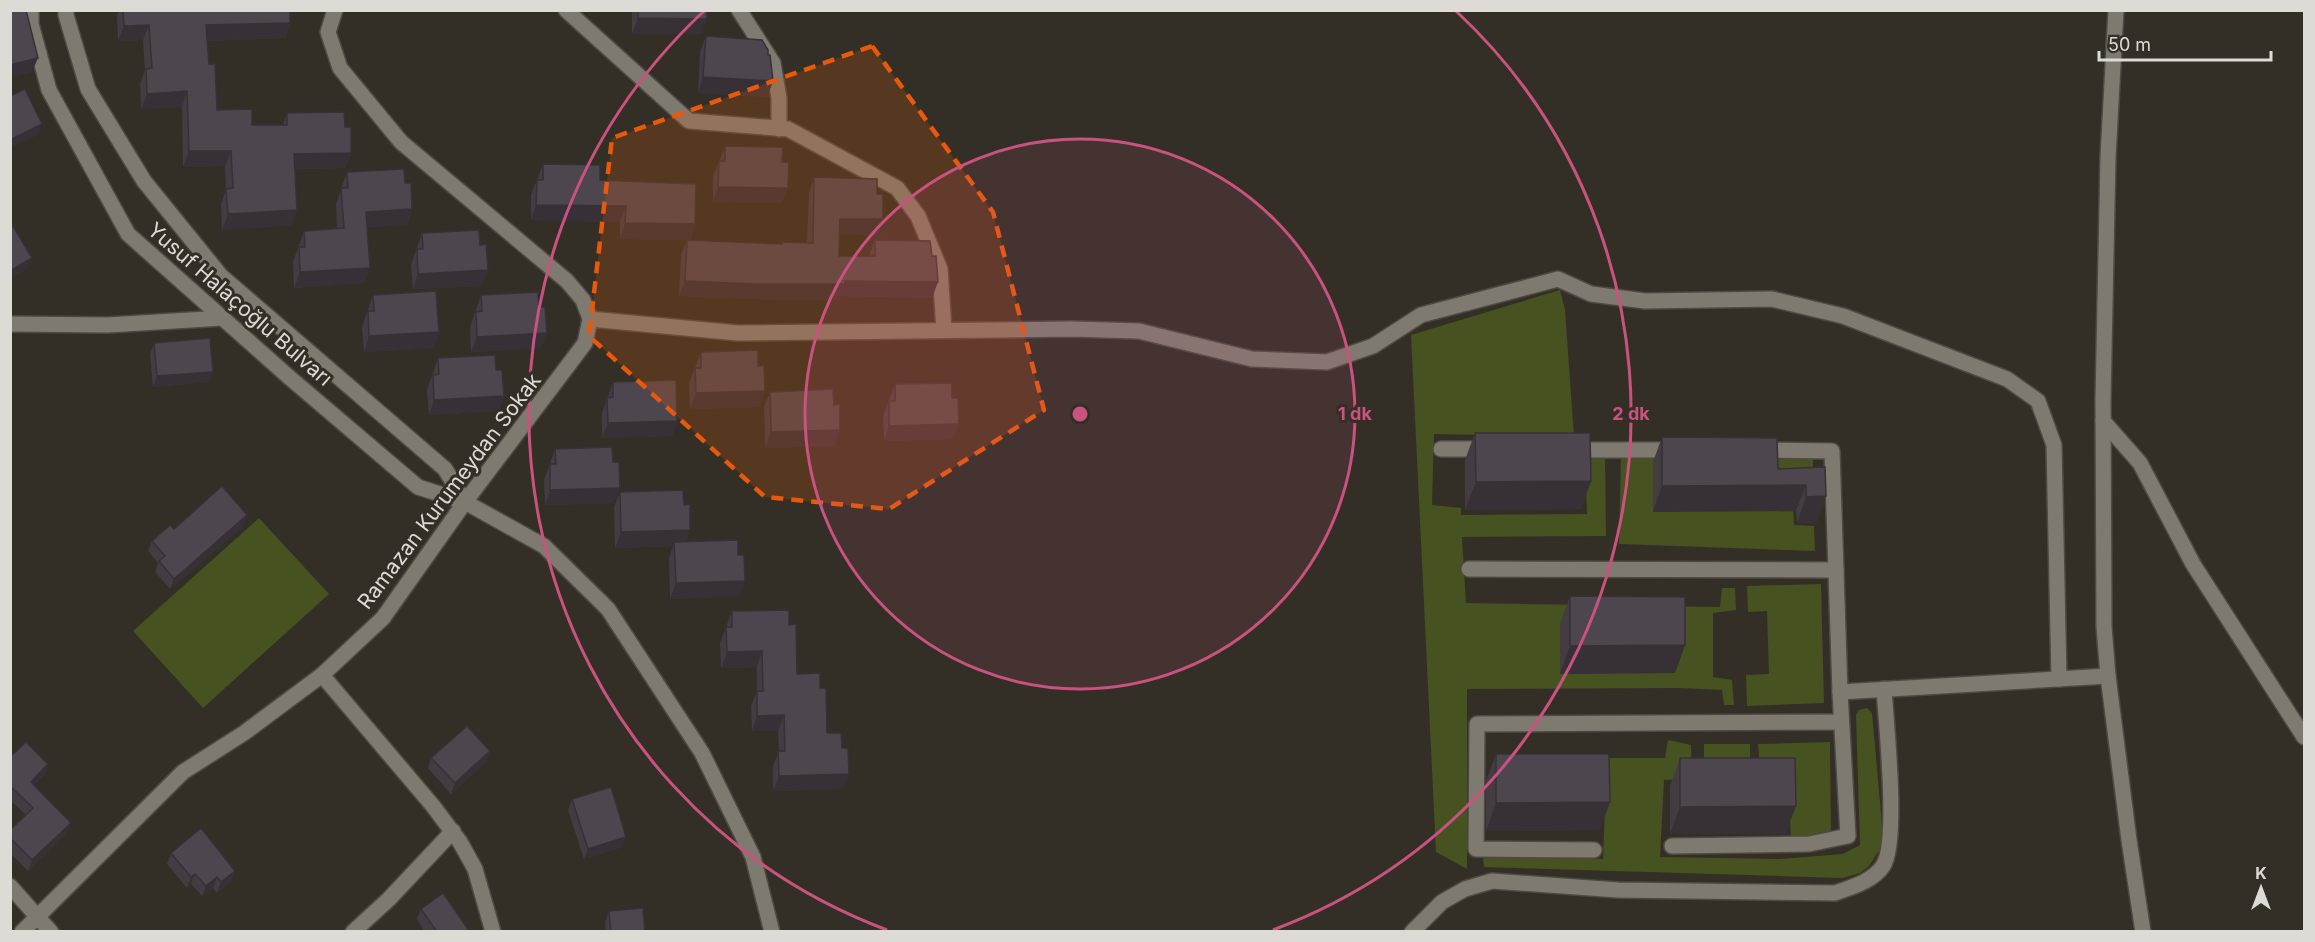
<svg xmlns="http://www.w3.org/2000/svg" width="2315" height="942" font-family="Inter,sans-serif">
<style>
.green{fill:#465220}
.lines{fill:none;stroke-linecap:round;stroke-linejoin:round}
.street-casing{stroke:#4e4a43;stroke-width:18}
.secondary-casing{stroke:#4e4a43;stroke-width:18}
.street{stroke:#7f7a70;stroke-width:15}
.secondary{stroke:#7f7a70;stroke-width:15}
.wall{fill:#433c43}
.shaded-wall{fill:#373137}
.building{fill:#4e464e;stroke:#373137;stroke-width:1.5}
.marked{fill:#e8590c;fill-opacity:0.2;stroke:#e8590c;stroke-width:4.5;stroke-dasharray:12 8;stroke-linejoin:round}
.ring{fill:none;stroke:#ca5280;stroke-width:3}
.labels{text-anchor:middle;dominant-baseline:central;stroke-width:6;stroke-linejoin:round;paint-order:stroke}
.street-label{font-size:21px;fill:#dedbd6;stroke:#332f26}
.centre{fill:#ca5280;stroke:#332f26;stroke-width:3}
.ring-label{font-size:18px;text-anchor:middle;font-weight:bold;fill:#ca5280;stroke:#332f26;stroke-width:6;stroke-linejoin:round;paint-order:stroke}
</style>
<rect width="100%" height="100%" fill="#332f26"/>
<!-- green -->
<g class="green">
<path d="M1560,290L1565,310L1574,437L1434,434L1432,505L1461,508V515L1587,514L1585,459L1605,456L1606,536L1462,537L1466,603L1720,607L1722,588H1735L1736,610L1713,613V677L1732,680L1734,705H1724L1722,690L1679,688L1467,689V869L1436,852L1411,335Z"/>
<path d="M1621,456L1813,457V487L1792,491L1794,525L1814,526L1815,551L1619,544Z"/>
<path d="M259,518L329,594L203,708L133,631Z"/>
<path d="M1821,584L1824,703L1747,706L1746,675L1769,674L1767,611L1748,612L1747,586Z"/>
<path d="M1867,708L1872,713L1883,836L1880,849L1869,866L1860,873L1843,878L1484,867L1483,857L1603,859L1606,779L1594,758H1665L1668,740L1691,745L1692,779L1664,780L1660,857L1779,859L1843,854L1860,845L1856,715L1859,710Z"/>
<path d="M1830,742L1831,834L1791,837L1787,779H1761L1758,744Z"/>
<rect x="1704" y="744" width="46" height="34"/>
</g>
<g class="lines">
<defs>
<g id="street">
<path d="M335,10L328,32L340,68L401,142L567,281L583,300L590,319"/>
<path d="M566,10L689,121L788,129L897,188L918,216L940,269L944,330"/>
<path d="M739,10L773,63L779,98V129"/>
<path d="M2116,10L2108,157L2103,400L2104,627L2108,676L2129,840L2143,932"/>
<path d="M590,319L738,333L1072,329L1139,331L1252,359L1327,362L1373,346L1421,315L1558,279L1591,294L1645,301L1772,299L1843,316L2007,379L2038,401L2054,445L2059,679"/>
<path d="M10,324L108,325L223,318"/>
<path d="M2103,421L2140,463L2193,564L2304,737"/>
<path d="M1441,449H1489"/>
<path d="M1570,450H1675"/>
<path d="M1469,569L1836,570"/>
<path d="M322,675L433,806L460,842L475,869L493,932"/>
<path d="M1840,692L2108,676"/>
<path d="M1672,846L1809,844L1848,836L1840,692L1832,451L1759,450"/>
<path d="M1594,850L1476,849L1477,724L1841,722"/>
<path d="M10,886L51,932"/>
<path d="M22,932L183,772L244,733L322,675L383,618L465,502L585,343L590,319"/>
<path d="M353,932L389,899L453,831"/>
<path d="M1412,932L1442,902L1465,889L1492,881L1618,890L1835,893C1852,887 1873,881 1883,866C1899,842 1886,723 1884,689"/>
</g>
<g id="secondary">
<path d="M31,10V24L49,90L128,234L290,378L418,487L465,502L544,546L608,609L702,753L753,857L772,932"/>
<path d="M66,10V15L88,89L144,181L221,276L445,469L465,502"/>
</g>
</defs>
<!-- street casing -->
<use href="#street" class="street-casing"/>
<!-- secondary casing -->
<use href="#secondary" class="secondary-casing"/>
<!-- street -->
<use href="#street" class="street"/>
<!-- secondary -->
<use href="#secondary" class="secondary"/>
</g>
<!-- wall -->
<g class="wall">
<path d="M119,10H290V23L285,38L207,41L209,64L217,110L252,125H283L287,113L345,127L351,153L345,168L295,169L292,225L222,230L221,204L226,189L225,166L183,167L182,107L141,109L140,84L145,70L143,40L118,41L117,16Z"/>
<path d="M632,10H707L702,34H632Z"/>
<path d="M706,36L768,55L773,81L767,97L698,93L700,52Z"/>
<path d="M725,146L782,162V203L713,202V177Z"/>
<path d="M543,164L600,180L695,224L690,240L781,244L782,242H807L809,193L814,177L877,194L883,219L877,235L840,234L839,256H869L875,240L932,298L840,296L839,300L749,299L679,296L681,255L687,240L620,239V222L531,220V195Z"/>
<path d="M347,172L405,183L412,209L407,225L367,227L370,268L364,283L294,288L293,262L304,231L337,229L336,204Z"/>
<path d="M422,233L480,245L482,286L413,289L411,265Z"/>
<path d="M373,295L439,332L433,348L364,352L362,327Z"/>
<path d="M481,295L539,307L541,348L471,352L470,327Z"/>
<path d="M154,343L209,382L153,387L150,354Z"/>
<path d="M701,352L758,366L760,407L690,409L689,383Z"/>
<path d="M438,358L496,370L504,396L498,411L429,415L427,390Z"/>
<path d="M613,382L677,421L672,436L602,438V413Z"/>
<path d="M895,384L953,439L884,441L883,416Z"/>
<path d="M770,392L835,446L765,448L764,407Z"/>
<path d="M1475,433L1591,481L1581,509L1465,510V460Z"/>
<path d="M1662,437L1778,469L1825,467L1817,522L1797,523L1796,511L1653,512V462Z"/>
<path d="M555,449L613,462L614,503L545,505L544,480Z"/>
<path d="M620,492L686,542L740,596L670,599L669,558L673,546L615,548L614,507Z"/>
<path d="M243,526L170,589L155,572L158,563L148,551L152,541L174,529Z"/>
<path d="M1570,596L1685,645L1675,673L1560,674V624Z"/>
<path d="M732,611L789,625L797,674L820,688L827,733L843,789L773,791V766L779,751L778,731H752L751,706L757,691V667L721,668L720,643Z"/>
<path d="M490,751L486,762L451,794L428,768L431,758Z"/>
<path d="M1496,754L1610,802L1600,830L1486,831V781Z"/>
<path d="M10,757L45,774L34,785L67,833L28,871L10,853V830L26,815L10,800Z"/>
<path d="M1680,758L1796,806L1785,834H1670V786Z"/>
<path d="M572,799L623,847L584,859L568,810Z"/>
<path d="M171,853L235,871L231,881L217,893L213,888L202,896L191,884L187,888L167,864Z"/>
<path d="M421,909L470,932H425L417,919Z"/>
<path d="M609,911L645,932H606L605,922Z"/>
</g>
<!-- shaded-wall -->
<g class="shaded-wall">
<path d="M638,18L707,19L702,34H632Z"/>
<path d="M290,23L285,38L201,41L206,25Z"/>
<path d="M149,25L143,40L118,41L124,26Z"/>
<path d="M38,58L32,72L10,78V65Z"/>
<path d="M703,77L773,81L767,97L698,93Z"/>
<path d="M187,91L182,107L141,109L147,94Z"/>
<path d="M42,124L38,135L10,148V140Z"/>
<path d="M189,151H231L225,166L183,167Z"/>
<path d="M351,153L345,168L288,169L294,154Z"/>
<path d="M718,187L788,188L782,203L713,202Z"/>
<path d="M536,205L626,206L620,222L531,220Z"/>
<path d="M412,209L407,225L361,227L366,212Z"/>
<path d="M297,210L292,225L222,230L228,214Z"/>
<path d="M840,219H883L877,235L834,234Z"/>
<path d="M625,223L695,224L690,240L620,239Z"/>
<path d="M32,258L28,268L10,279V271Z"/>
<path d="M370,268L364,283L294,288L300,272Z"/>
<path d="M488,270L482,286L413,289L418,274Z"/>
<path d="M685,281H845L938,282L932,298L840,296L839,300L749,299L679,296Z"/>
<path d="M439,332L433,348L364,352L369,336Z"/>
<path d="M547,333L541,348L471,352L477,337Z"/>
<path d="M213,372L209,382L153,387L157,376Z"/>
<path d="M765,391L760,407L690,409L696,393Z"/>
<path d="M504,396L498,411L429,415L434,400Z"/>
<path d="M677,421L672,436L602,438L608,423Z"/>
<path d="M959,424L953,439L884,441L889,426Z"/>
<path d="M840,430L835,446L765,448L771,432Z"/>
<path d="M1591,481L1581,509L1465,510L1476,482Z"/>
<path d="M1806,485L1796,511L1653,512L1662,486Z"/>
<path d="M620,488L614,503L545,505L550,490Z"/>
<path d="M1826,496L1817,522L1797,523L1806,497Z"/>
<path d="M247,515L243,526L170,589L174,579Z"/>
<path d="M690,530L685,546L674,542L673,546L615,548L621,532Z"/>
<path d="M745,581L740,596L670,599L676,583Z"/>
<path d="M1685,645L1675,673L1560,674L1570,646Z"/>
<path d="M762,651L757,667L721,668L727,652Z"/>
<path d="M784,715L778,731H752L757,716Z"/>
<path d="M490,751L486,762L451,794L455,783Z"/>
<path d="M48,764L45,774L28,792L31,782Z"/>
<path d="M849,774L843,789L773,791L779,776Z"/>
<path d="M1610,802L1600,830L1486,831L1496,803Z"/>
<path d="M1796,806L1785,834H1670L1680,807Z"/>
<path d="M71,823L67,833L28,871L32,860Z"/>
<path d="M626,837L623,847L584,859L588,849Z"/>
<path d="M235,871L231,881L217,893L221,882Z"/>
<path d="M195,874L191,884L187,888L191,877Z"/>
<path d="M217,877L213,888L202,896L206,886Z"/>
</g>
<!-- building -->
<g class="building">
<path d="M10,10H26L38,58L10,65Z"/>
<path d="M123,10H290V23L206,25L209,64H215L217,110L252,109V125H287V113L344,112L345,127H351V153L294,154L297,210L228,214L226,189L233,188L231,151H189L187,91L147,94L146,69L152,68L149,25L124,26Z"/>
<path d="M638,10H707V19L638,18Z"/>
<path d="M706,36L762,40L768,50V55H770L773,81L703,77Z"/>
<path d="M25,89L42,124L10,140V96Z"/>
<path d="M725,146L783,147L782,162H789L788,188L718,187L719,161H725Z"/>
<path d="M543,164L600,165V180L696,184L695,224L625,223L626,206L536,205L537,180H543Z"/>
<path d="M404,169L405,183H411L412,209L366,212L370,268L300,272L299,247H305L304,231L344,228L341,188H348L347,172Z"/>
<path d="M814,177L877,179V194H883V219H840L839,256H875V240L930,241L932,256H936L938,282L845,281V284H754L685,281L687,240L782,244V242L813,243Z"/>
<path d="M13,226L32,258L10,271V228Z"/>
<path d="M479,230L480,245L486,244L488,270L418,274L417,249H423L422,233Z"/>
<path d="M436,291L439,332L369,336L368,311H374L373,295Z"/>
<path d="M538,292L539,307H545L547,333L477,337L476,312L482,311L481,295Z"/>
<path d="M210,338L213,372L157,376L154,343Z"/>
<path d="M758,350V366L764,365L765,391L696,393L695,368H701V352Z"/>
<path d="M495,355L496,370H502L504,396L434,400L433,375L439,374L438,358Z"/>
<path d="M676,380L677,421L608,423L607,398L613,397V382Z"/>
<path d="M952,383V398H958L959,424L889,426V401H895V384Z"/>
<path d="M833,389L834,405L840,404V430L771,432L770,392Z"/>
<path d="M1475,433H1590L1591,481L1476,482Z"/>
<path d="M1662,437L1777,438L1778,469L1825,467L1826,496L1806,497V485L1662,486Z"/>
<path d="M612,447L613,462H619L620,488L550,490V464H556L555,449Z"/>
<path d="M222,486L247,515L174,579L159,561L165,556L152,541L170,525L174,529Z"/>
<path d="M683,490L684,505L690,504V530L621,532L620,492Z"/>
<path d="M738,540V555H744L745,581L676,583L674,542Z"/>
<path d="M1570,596L1685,597V645L1570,646Z"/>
<path d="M789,610V625L796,624L797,674L820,673V688H826L827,733H841L842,748H848L849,774L779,776L778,751H785L784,715L757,716V691H763L762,651L727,652L726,627H732V611Z"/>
<path d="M467,726L490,751L455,783L431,758Z"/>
<path d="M26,742L48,764L31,782L71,823L32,860L10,838V830L33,808L10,786V757Z"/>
<path d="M1496,754H1609L1610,802L1496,803Z"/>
<path d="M1680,758H1795L1796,806L1680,807Z"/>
<path d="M611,787L626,837L588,849L572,799Z"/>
<path d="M201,828L235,871L221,882L217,877L206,886L195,874L191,877L171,853Z"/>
<path d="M443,893L470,932H437L421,909Z"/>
<path d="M643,908L645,932H611L609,911Z"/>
</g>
<!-- marked area -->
<path class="marked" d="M872,46L993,212L1044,410L889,509L765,497L589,336L612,138Z"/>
<!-- distance rings -->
<circle cx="1080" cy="414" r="275" fill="#ca5280" fill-opacity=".12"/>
<g class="ring">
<circle cx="1080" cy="414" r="275"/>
<path d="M887 930A551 551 0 0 1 704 11M1456 11A551 551 0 0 1 1273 930"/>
</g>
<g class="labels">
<!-- street labels -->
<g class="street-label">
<text transform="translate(240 304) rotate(41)">Yusuf Halaçoğlu Bulvarı</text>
<text transform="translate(449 491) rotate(-53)">Ramazan Kurumeydan Sokak</text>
</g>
</g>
<circle cx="1080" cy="414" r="9" class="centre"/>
<g class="ring-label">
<text x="1355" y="420">1 dk</text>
<text x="1631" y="420">2 dk</text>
</g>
<!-- border -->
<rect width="2315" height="942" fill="none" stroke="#dedbd6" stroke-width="24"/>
<!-- north arrow -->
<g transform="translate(2261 888)" stroke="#332f26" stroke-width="4.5" paint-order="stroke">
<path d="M0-4.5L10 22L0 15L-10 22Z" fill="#dedbd6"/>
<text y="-9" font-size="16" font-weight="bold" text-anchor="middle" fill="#dedbd6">K</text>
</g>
<!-- scale -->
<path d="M2099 51v9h172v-9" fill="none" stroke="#dedbd6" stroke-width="3"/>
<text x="2108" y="51" font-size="18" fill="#dedbd6" stroke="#332f26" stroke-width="4.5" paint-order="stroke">50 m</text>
</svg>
